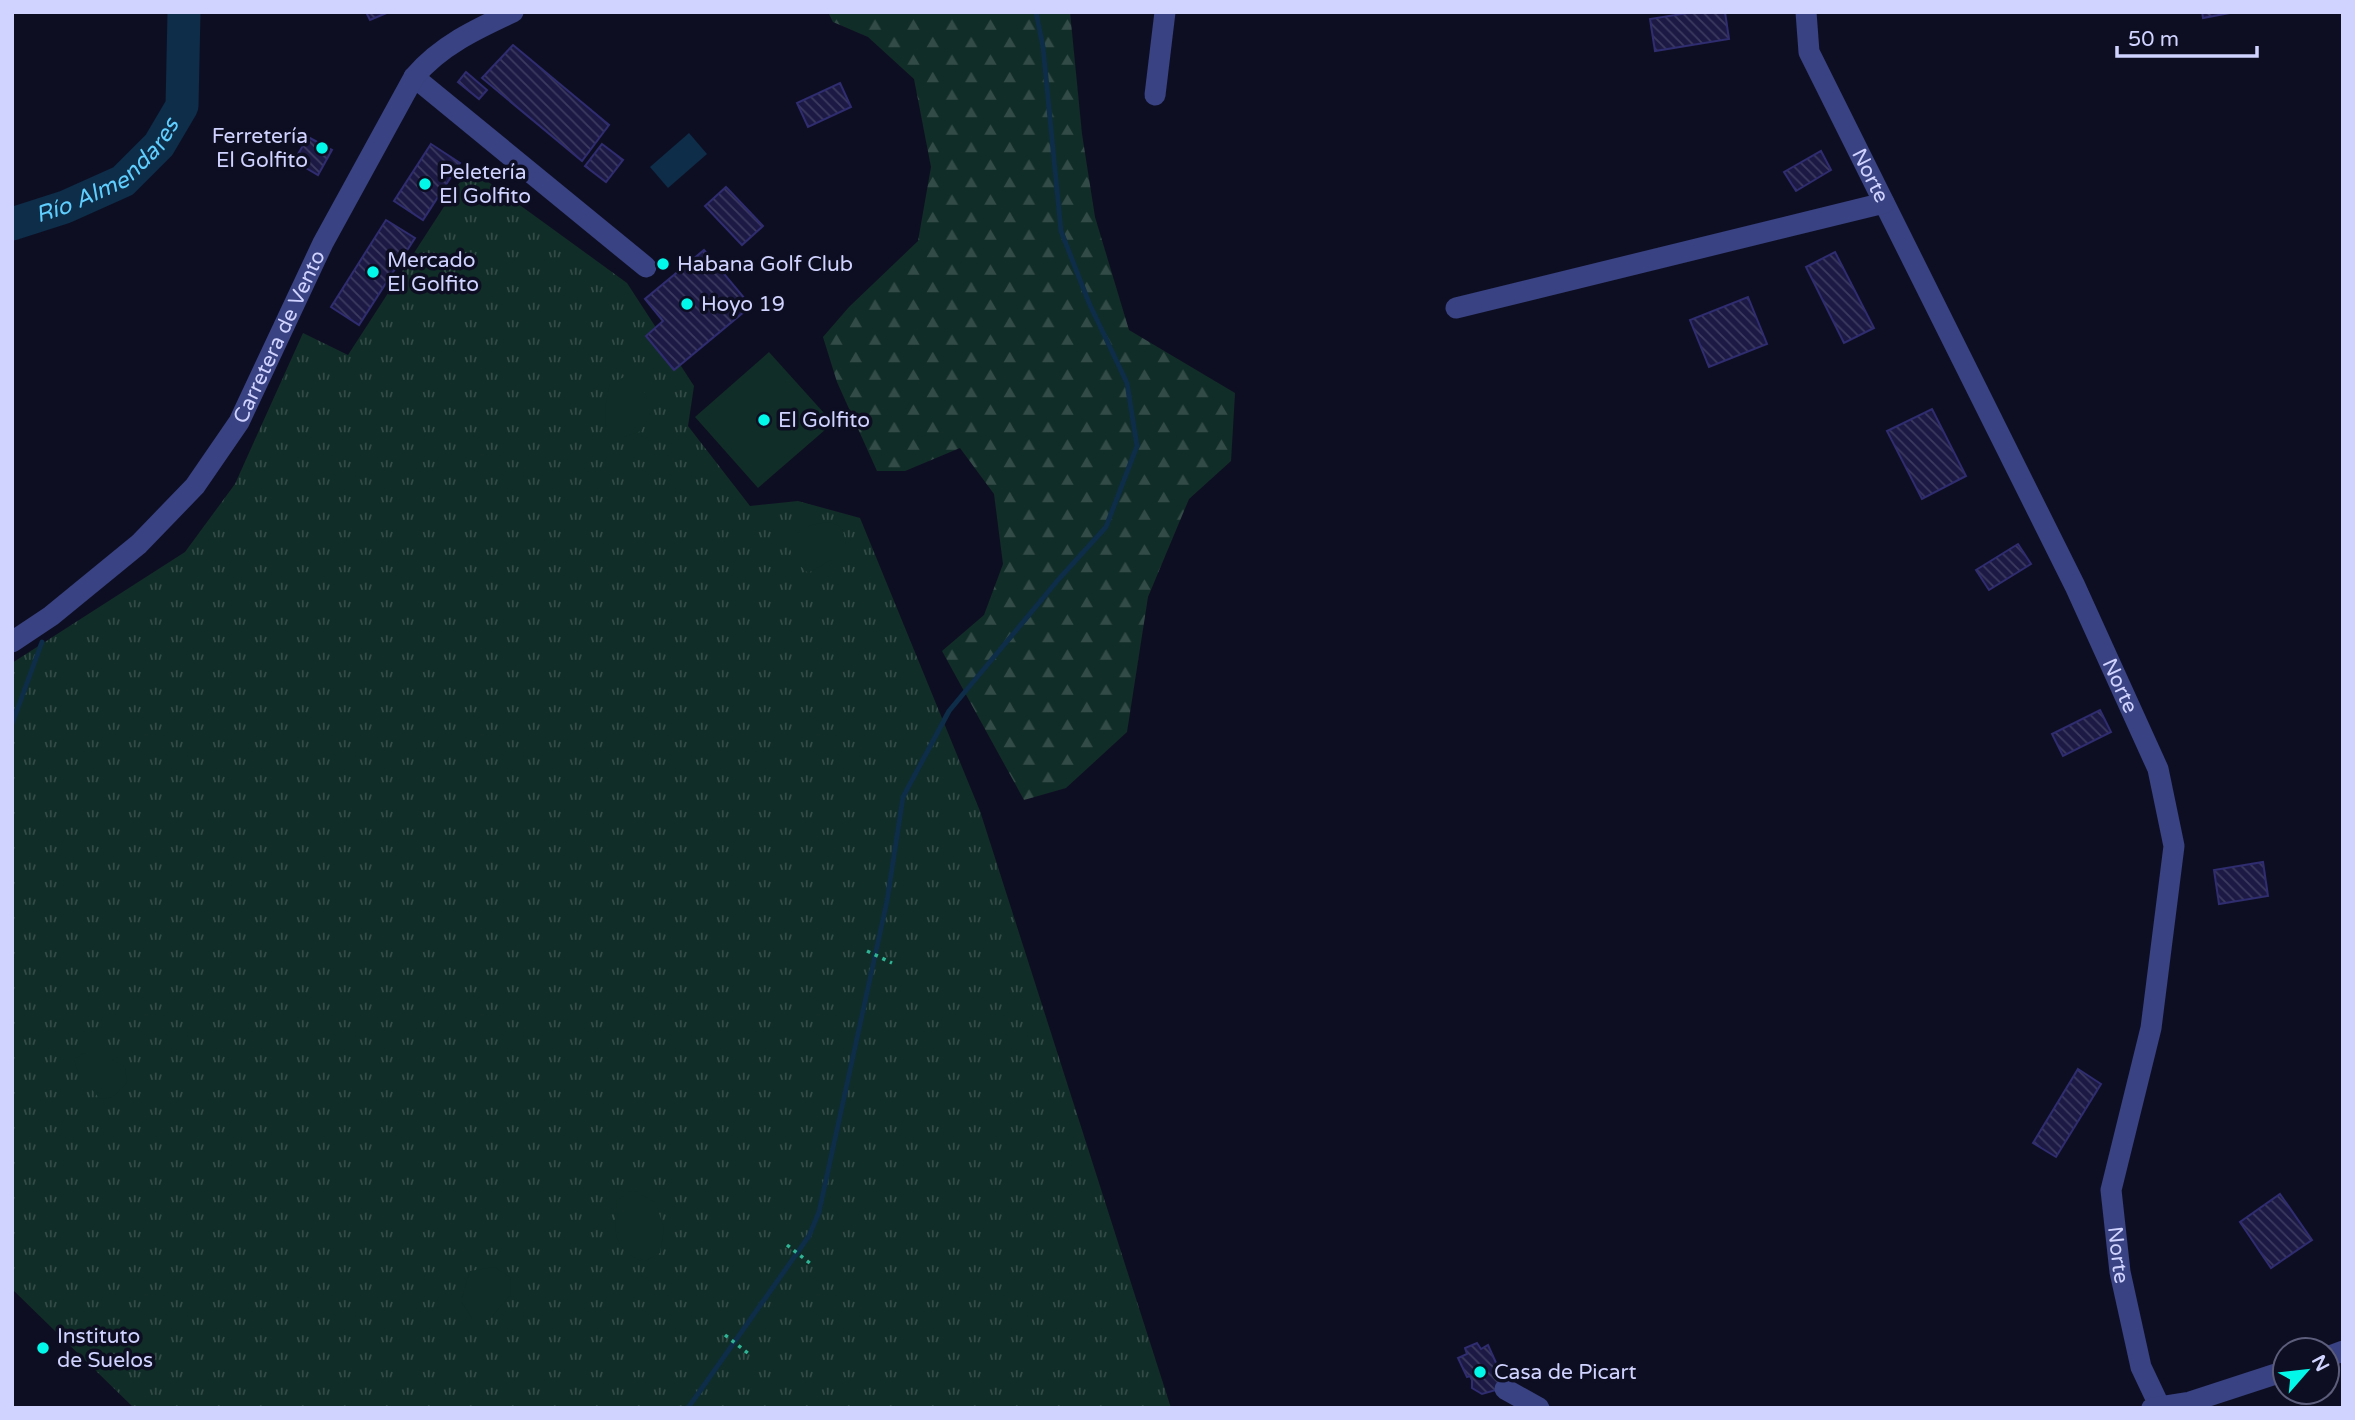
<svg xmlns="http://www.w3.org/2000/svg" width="2355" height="1420" font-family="'Varela Round',sans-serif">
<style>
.grass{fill:url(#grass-tufts)}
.forest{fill:url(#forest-firs)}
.pitch{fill:#112d27}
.water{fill:#0d2d48}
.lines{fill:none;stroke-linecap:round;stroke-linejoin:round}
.stream{stroke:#0d2d48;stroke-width:5}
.river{stroke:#0d2d48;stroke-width:33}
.building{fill:url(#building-back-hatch);stroke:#2f2c70;stroke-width:2}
.path{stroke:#2fb496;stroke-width:3.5;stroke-dasharray:3.5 5;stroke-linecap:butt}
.minor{stroke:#394282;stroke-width:21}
.poi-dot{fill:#02f9ea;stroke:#0e0e23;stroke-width:2.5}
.labels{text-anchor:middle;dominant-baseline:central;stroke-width:7;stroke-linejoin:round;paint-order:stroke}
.poi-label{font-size:21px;fill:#d0d3ff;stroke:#0e0e23;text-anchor:start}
.street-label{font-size:21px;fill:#d0d3ff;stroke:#0e0e23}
.water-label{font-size:23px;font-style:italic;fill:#5fcefe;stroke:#0e0e23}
</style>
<defs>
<pattern id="grass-tufts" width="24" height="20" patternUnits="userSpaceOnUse" patternTransform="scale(1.75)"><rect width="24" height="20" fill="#112d27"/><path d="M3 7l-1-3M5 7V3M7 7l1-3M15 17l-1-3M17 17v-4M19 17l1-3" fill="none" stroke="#334b47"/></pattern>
<pattern id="forest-firs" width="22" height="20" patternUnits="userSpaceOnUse" patternTransform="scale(1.75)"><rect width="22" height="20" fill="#112d27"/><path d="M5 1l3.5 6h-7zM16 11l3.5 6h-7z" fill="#334b47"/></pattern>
<pattern id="building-back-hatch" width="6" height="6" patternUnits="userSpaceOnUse" patternTransform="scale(1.75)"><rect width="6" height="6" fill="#1c1a44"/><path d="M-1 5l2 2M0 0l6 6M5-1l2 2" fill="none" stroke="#3c3a60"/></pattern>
</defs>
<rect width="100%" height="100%" fill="#0e0e23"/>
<!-- grass -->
<path class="grass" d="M469,168L627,283L694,386L688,426L750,506L798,501L860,518L980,811L1171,1408H134L12,1289V663L185,552L235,484L303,333L348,355Z"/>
<!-- forest -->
<path class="forest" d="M828,12H1070L1082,134L1095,217L1129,330L1235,393L1231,461L1189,499L1148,597L1127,732L1066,788L1024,800L942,651L984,615L1003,564L994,494L960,448L905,471H877L837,382L823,337L849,307L918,241L931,167L914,79L868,37L833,22Z"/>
<!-- pitch -->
<g class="pitch">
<path d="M769,352L833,423L758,488L695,417Z"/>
<path d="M626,376L643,389L653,410L641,431L624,437L606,428L605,407L610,384Z"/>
<path d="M829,522L842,527L846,543L833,559L808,573L796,562L789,547C798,526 808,525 829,522Z"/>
<path d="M86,1052H100L125,1068L127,1083L113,1097L100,1099L78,1073L74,1059Z"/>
<path d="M633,1190L656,1203L664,1229L660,1253L643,1262C611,1247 614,1231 617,1200Z"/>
<path d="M494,1267L510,1277L511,1294L489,1320H473L461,1301L470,1271Z"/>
</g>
<!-- water -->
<path class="water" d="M689,133L707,154L668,188L650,167Z"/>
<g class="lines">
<!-- stream -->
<g class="stream">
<path d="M12,724L42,642"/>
<path d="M688,1408L809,1236L819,1212L887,901L903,797L949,711L1058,580L1106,527L1137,446L1127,383L1089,303L1061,231L1043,47L1036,12"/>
</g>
<!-- river -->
<path class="river" id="s1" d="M12,224L65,207L123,181L159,145L182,106L184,12"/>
</g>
<!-- building -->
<g class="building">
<path d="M366,12H389L370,20Z"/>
<path d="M1694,12H1725L1729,39L1655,51L1650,19Z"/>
<path d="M2202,12H2235L2203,18Z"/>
<path d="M513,45L609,125L582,161L482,78Z"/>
<path d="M466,72L487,90L479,99L458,82Z"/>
<path d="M840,83L851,107L808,127L797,103Z"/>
<path d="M308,137L332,150L318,175L294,161Z"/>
<path d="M431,144L460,163L423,220L394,201Z"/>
<path d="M602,144L623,160L606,182L585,166Z"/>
<path d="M1821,151L1831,170L1796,191L1784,172Z"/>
<path d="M726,187L763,226L742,245L705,206Z"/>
<path d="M386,220L415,238L359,325L331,307Z"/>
<path d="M704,250L751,306L674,370L646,336L663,321L645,299Z"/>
<path d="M1835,252L1874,328L1844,343L1806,267Z"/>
<path d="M1748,297L1767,344L1709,367L1690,320Z"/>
<path d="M1932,409L1966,476L1922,499L1887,431Z"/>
<path d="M2018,544L2031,564L1989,590L1976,570Z"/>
<path d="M2100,710L2111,732L2063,756L2052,734Z"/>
<path d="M2263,862L2268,896L2219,904L2214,870Z"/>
<path d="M2078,1069L2101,1084L2056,1157L2033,1143Z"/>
<path d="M2280,1194L2312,1240L2271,1268L2240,1222Z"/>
<path d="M1477,1343L1481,1349L1488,1345L1497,1365L1493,1368L1500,1381L1496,1390L1482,1394L1472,1388V1380L1470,1376L1467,1377L1458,1358L1467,1354L1465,1348Z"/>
</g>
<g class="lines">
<!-- path -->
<g class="path">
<path d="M867,951L892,963"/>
<path d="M787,1245L811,1264"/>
<path d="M725,1335L749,1354"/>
</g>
<!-- minor -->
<g class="minor">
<path id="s2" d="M1806,12L1809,52L2075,586L2158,769L2174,846L2151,1028L2111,1190L2120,1272L2141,1367L2159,1405"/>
<path d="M414,77L646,267"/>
<path d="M1155,95L1165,12"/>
<path d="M1456,308L1884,203"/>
<path id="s3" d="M12,642L51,616L139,544L195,486L239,422L323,243L414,77C440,46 476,29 513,12"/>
<path d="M2327,1357L2343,1351"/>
<path d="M1505,1389L1539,1408"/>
<path d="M2152,1408L2190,1402L2285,1371"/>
</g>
</g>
<!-- markers -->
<g class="poi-dot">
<circle cx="322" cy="148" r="7"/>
<circle cx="425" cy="184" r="7"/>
<circle cx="663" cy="264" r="7"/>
<circle cx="373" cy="272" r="7"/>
<circle cx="687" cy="304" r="7"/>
<circle cx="764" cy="420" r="7"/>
<circle cx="43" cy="1348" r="7"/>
<circle cx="1480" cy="1372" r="7"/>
</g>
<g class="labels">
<!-- poi labels -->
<g class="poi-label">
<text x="308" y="136" text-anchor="end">Ferretería<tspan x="308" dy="24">El Golfito</tspan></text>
<text x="439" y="172">Peletería<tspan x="439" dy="24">El Golfito</tspan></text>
<text x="387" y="260">Mercado<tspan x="387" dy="24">El Golfito</tspan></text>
<text x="677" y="264">Habana Golf Club</text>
<text x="701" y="304">Hoyo 19</text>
<text x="778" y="420">El Golfito</text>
<text x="57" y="1336">Instituto<tspan x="57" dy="24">de Suelos</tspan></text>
<text x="1494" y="1372">Casa de Picart</text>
</g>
<!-- street labels -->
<g class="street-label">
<text stroke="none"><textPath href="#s2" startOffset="178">Norte</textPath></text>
<text stroke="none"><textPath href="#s3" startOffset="413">Carretera de Vento</textPath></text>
<text stroke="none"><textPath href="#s2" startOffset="746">Norte</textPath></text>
<text stroke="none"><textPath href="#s2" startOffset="1332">Norte</textPath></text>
</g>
<!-- water labels -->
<g class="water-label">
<text stroke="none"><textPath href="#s1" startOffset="112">Río Almendares</textPath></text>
</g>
</g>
<!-- border -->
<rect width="2355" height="1420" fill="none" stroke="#d0d3ff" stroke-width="28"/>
<!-- north arrow -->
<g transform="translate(2306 1371) rotate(62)"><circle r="33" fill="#0e0e23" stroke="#5c5d7b" stroke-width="2"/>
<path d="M0-5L12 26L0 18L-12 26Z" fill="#02f9ea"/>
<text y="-10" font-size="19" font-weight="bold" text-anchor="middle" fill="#d0d3ff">N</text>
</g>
<!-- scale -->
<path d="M2117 46v10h140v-10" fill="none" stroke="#d0d3ff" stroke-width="3.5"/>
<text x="2128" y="46" font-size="21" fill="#d0d3ff" stroke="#0e0e23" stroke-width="5" paint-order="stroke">50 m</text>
</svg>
